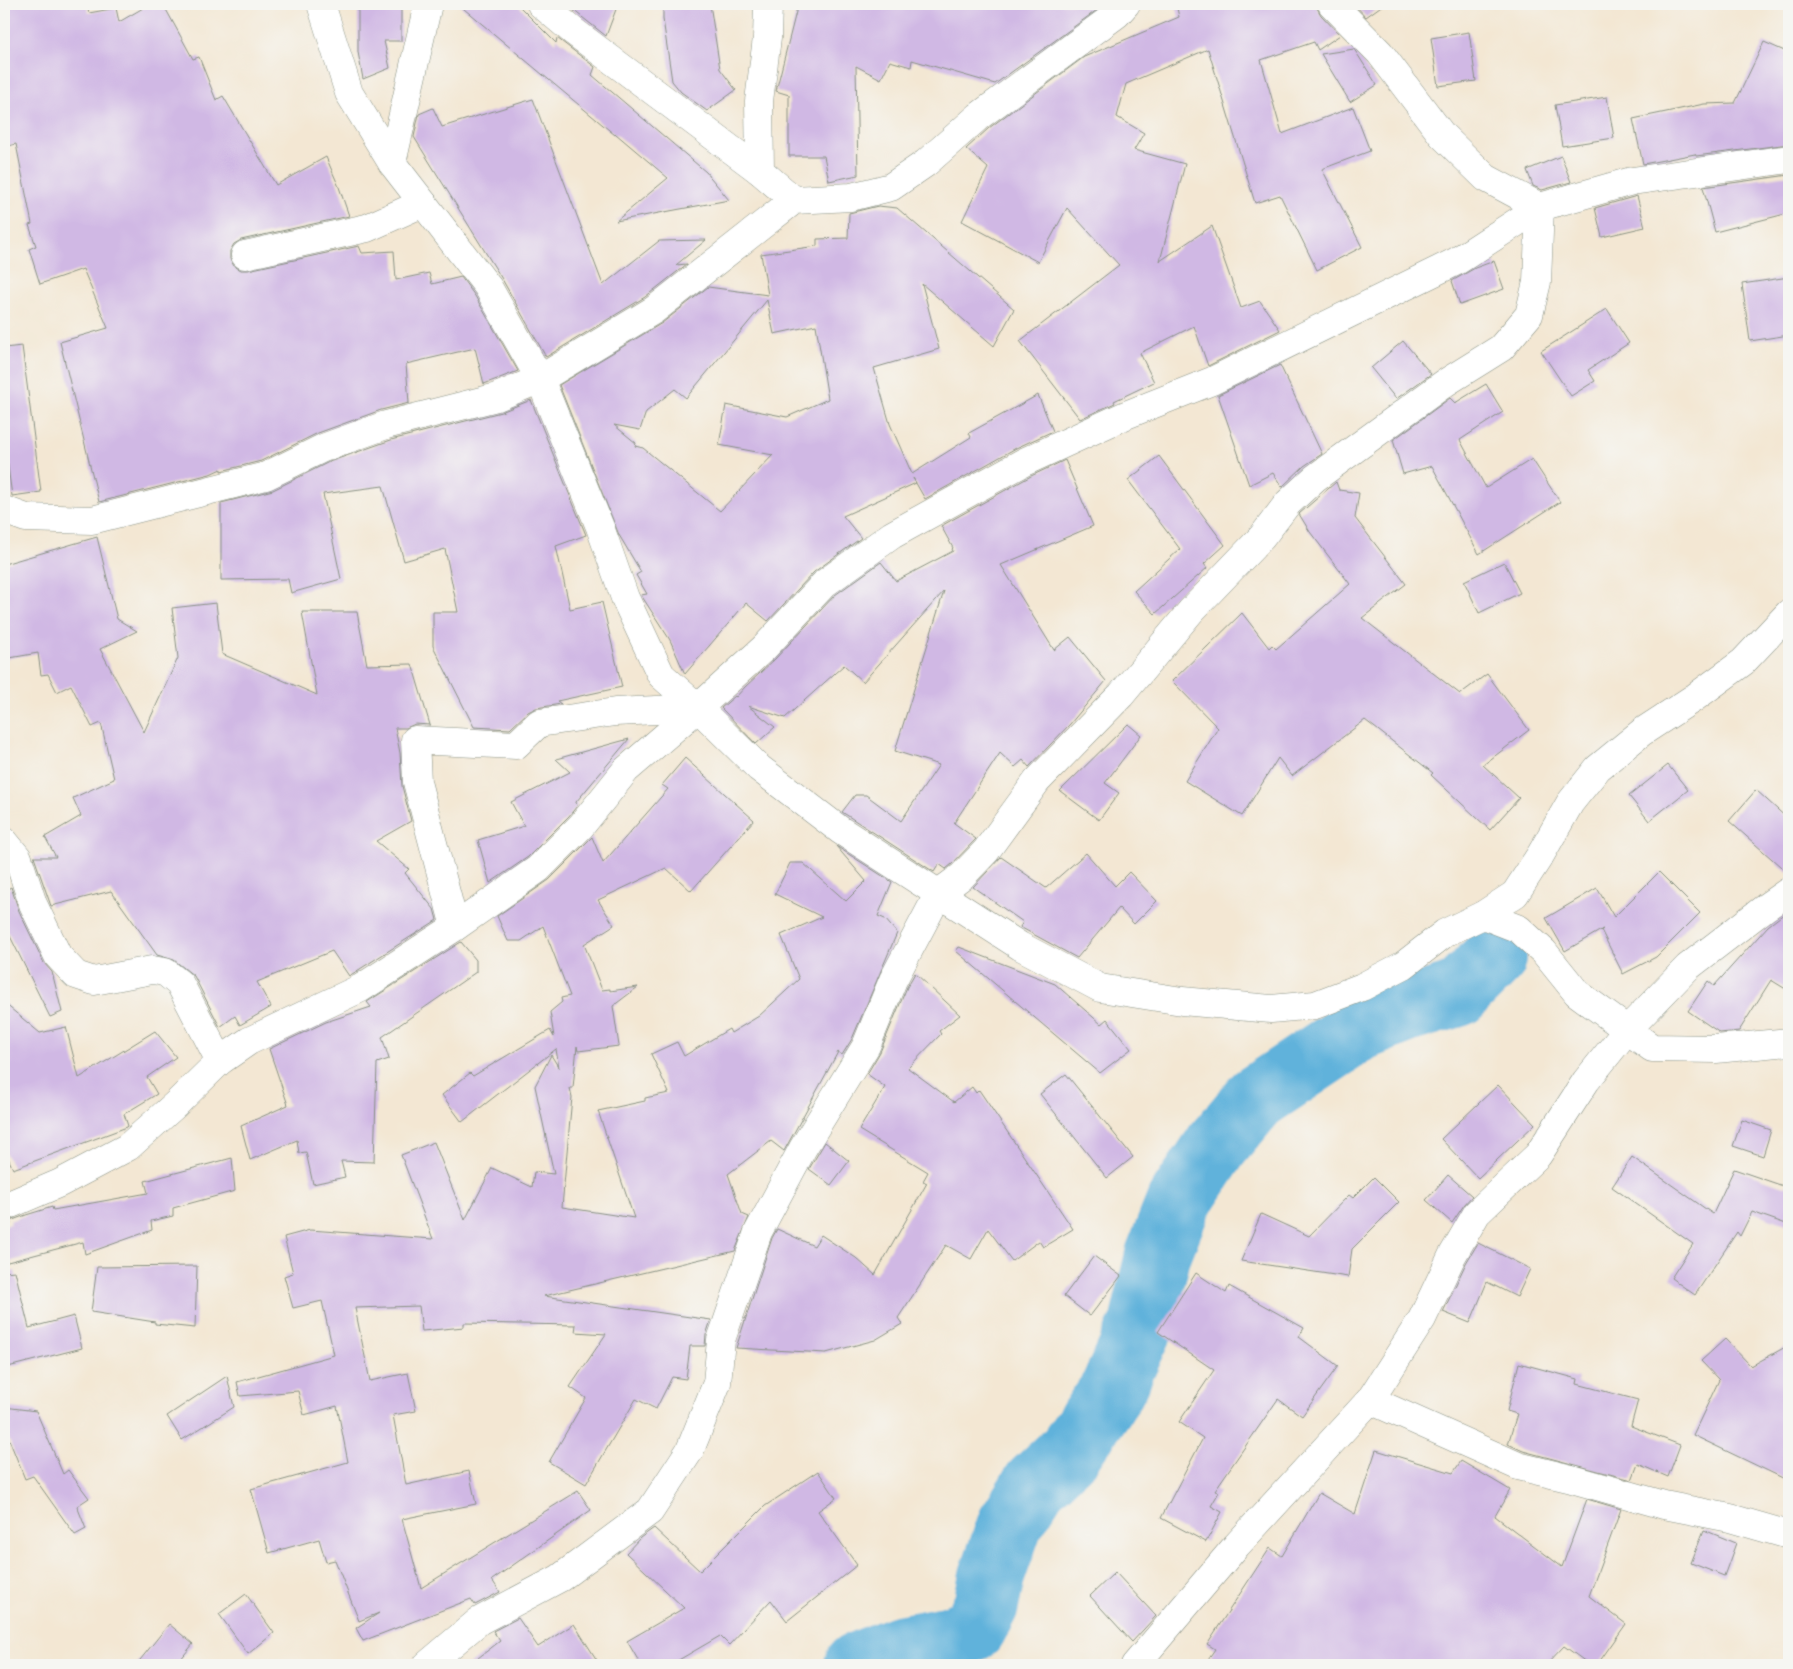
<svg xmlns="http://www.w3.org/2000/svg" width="1793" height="1669" font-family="Kalam,sans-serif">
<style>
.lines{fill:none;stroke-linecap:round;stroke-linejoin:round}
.river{stroke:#60b2db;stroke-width:66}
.building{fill:#d0b8e4;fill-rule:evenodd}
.minor-casing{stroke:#899284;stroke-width:29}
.minor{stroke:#fff;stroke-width:28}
</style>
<rect width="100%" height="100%" fill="#f6f6f2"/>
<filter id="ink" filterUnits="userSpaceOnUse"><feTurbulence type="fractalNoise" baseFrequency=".02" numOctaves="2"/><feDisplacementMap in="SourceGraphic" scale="10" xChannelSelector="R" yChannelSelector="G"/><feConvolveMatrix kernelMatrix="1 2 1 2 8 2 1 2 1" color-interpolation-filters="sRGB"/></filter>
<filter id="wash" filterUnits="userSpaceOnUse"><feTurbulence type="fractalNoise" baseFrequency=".0096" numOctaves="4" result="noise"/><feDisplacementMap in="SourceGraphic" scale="20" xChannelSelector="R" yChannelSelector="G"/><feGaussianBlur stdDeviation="1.12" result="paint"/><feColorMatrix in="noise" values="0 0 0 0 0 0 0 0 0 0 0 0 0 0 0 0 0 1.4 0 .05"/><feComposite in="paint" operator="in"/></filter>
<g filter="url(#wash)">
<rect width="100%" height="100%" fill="#f3e7d3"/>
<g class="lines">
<!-- river -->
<path class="river" d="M857,1665L900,1648L952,1638L974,1628L986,1605L992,1576L1010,1524L1035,1484L1070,1451L1112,1390L1142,1325L1158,1255L1179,1202L1217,1145L1256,1098L1361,1028L1406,1010L1458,994L1494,958"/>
</g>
<g id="blocks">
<!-- building -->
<g class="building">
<path d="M4,4H86L89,13L116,8L119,22L150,4H163L193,59L199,57L216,100L223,96L276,185L326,157L339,187L349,216L241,240L234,244L230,251V259L234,266L241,270H248L359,246L362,253L394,251L396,280L429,273L432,284L461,277L475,296L518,371L484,384L475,348L406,364L409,403L381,410L318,433L261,461L221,471V469L210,474L99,502L60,342L108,328L83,269L40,284L29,249L36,246L29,225L32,224L16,144L8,146L4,130Z"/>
<path d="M358,4H401V41H384L390,68L363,79L358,52Z"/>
<path d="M458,4H517L556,43L557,38L595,67L592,75L706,172L729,200L616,221L668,178L616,134L615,135Z"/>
<path d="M569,4H618L606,36L568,6Z"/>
<path d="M676,4H710L720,69L736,90L707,111L681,92L672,81L663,19V6Z"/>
<path d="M798,4H1101L1097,10L995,84L912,60L911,67L890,61L881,79L856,66L858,175L829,181L824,156H789V95L776,91Z"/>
<path d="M1176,4H1317V8L1321,15L1340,35L1318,50L1314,42L1261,60L1282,134L1353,107L1370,151L1322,169L1362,247L1317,270L1280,195L1255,203L1208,49L1126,84L1117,117L1144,133L1134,150L1185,164L1160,261L1212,226L1241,308L1260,301L1280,330L1208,366L1194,326L1140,353L1154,382L1114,401L1115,403L1080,419L1020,341L1119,265L1067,208L1038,262L962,221L988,168L966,149L989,128L1084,57L1179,17Z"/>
<path d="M1354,4H1384L1366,17Z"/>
<path d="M1469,32L1476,81L1438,86L1431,38Z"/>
<path d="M1764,42L1789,53V144L1696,156L1695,154L1643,164L1633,119L1704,104L1735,103Z"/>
<path d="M1354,49L1377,85L1350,102L1321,54Z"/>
<path d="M1607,97L1614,138L1562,146L1555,105Z"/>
<path d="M533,99L603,285L659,241L706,240L676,265L687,264L645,297L546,357L502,279L414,137L419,114L433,108L442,127Z"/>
<path d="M1561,156L1571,182L1542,190L1533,186L1527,170Z"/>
<path d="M1789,175V213L1715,232L1703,187Z"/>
<path d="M1637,196L1645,227L1602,237L1595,208Z"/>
<path d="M878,206L897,208L1014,309L994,346L922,284L939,349L874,368L890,424L912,474L971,437L969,433L1038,395L1053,431L1016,448L925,499L913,478L916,483L843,516L861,538L814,572L768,621L746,603L685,674L670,640L641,595L647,594L636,575L641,572L619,535L559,385L662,323L708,287L768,295L761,254L817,246V239L848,238L849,213ZM767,300L774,334L816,325L828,399L787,417L726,405L719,445L773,455L720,511L643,448L635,446L636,443L614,425L640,430L646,412L675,389L686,398Z"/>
<path d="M1494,261L1504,289L1460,305L1452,281L1475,268Z"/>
<path d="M1789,277V335L1750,341L1742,284Z"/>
<path d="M1607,309L1629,343L1588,370L1595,381L1571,396L1541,351Z"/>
<path d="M1403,341L1431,374L1396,399L1371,368Z"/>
<path d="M22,346L41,492L12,496L4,437V348Z"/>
<path d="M1280,365L1322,454L1304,466L1282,487L1273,473L1249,485L1218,395Z"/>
<path d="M1486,384L1503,412L1460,440L1486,488L1532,459L1560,502L1479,554L1432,466L1403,474L1393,440L1450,398L1455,403Z"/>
<path d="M531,400L586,535L556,546L570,609L602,602L622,687L557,701L561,704L536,708L528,712L510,729L474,727L433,646V612H458L445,549L404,561L383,486L323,494L341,579L291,593L288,579L221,580V503L273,490L329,462L391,440L501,412Z"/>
<path d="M1159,456L1225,545L1204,564L1207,568L1155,614L1134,591L1180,549L1128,480Z"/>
<path d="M1065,460L1093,526L1001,565L1054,650L1070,637L1106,681L1070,724L1029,767L1023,760L1015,767L1000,753L954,823L976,839L952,864L946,869L939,864L934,872L842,812L855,795H866L901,821L939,765L895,751L944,591L863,682L844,665L785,718L748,706L775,727L756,744L721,708L735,696L736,697L745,687L775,659L835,595L881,562L896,581L953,551L952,549L953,548L941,526L1031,476Z"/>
<path d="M1336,482L1339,490L1359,493L1355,518L1406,584L1362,618L1460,694L1487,674L1529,730L1483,765L1519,798L1490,830L1431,775L1433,773L1365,720L1292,776L1278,758L1242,816L1185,781L1218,728L1172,681L1242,613L1269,648L1272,645L1276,649L1350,584L1310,532L1299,514Z"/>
<path d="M97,537L117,619L137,631L100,649L144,732L178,658L172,608L216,603L222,654L317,695L302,612H357L367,665L412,664L430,725L415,724L406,728H395L400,753L402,786L411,821L376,841L409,869L405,873L434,909L437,920L349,976L332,951L257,982L271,1007L240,1025L235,1016L220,1027L194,976L174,960L157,955L111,891L51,906L34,857H56L45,837L81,816L73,798L114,779L101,723L92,727L71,685L57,692L48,674L41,675L38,653L4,659V564Z"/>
<path d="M1504,562L1520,593L1479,613L1464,581Z"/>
<path d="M1128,724L1141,735L1105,783L1119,793L1099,820L1060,791Z"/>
<path d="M629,739L576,802L577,806L569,816L528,857L490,883L478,840L524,826L511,802L570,772L556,759Z"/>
<path d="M685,758L754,820L691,891L666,868L598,900L614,925L584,944L602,990L610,989V991L638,987L613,1006L619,1046L578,1051L577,1046L573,1088H570L572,1097L562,1207L634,1218L598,1111L645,1101V1098L669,1093L651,1054L677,1042L684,1056L729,1029L731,1033L759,1016L799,979L781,935L822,917L775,894L790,863H803L846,901L866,881L836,846L892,882L878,916L885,919L897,933L852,1039L842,1055L838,1052L784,1151L771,1141L728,1174L742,1214L749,1217L735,1251L544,1296L711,1320L706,1335L705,1346H690L686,1379L672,1377L656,1409L636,1399L586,1484L549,1462L586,1398L570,1387L606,1334L575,1332L576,1325L464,1323V1327L422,1331L419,1306L355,1308L370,1381L408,1373L416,1411L393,1415L406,1485L469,1471L476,1504L402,1519L421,1588L578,1491L591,1510L492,1580L500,1592L475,1605L471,1599L363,1641L356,1628L379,1613L359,1621L335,1560L326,1562L319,1539L269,1553L251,1489L348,1462L337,1406L304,1415L298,1391L240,1396L237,1382L334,1355L322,1301L293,1308L284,1276L293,1273L284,1237L310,1230L433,1239L401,1155L434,1142L465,1220L492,1168L532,1187L534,1172L554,1174L535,1086L551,1055L559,1068L556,1049L462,1122L442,1095L470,1073L473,1076L550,1030L554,1037L550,1012L562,1002L561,998L570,996L543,926L521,941H508L497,916L549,880L592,837L603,863L668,789L662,785Z"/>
<path d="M1668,765L1688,790L1649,821L1629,796Z"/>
<path d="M1756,790L1789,820V874L1729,821Z"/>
<path d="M1086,853L1115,886L1129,872L1157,901L1134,924L1119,908L1077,958L1020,927L1023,922L973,887L1001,857L1046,888Z"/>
<path d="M1659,872L1700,913L1656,957L1623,974L1601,930L1603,929L1565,951L1546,918L1597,888L1614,917Z"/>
<path d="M11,887L19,911L44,963L52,972L62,1012L50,1017L4,924V891Z"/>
<path d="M1789,910V991L1771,980L1739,1031L1720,1033L1688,1011L1708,981L1714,986L1768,926Z"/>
<path d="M461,942L476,960V972L382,1037L389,1059L377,1063L374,1162L341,1161L345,1177L313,1184L306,1152L299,1153L297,1140L250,1160L241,1126L288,1105L269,1049L326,1022L371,1007L367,1002Z"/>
<path d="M959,947L1055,984L1101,1024L1107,1019L1131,1049L1100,1073L956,951Z"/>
<path d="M915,973L960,1015L939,1031L941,1034L908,1068L954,1102L972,1087L976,1093L979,1090L1073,1229L1043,1247L1039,1241L1012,1261L988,1229L971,1259L946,1245L898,1318L902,1324L875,1340L826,1353L736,1348L772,1238L777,1229L814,1246L821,1235L856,1258L875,1275L927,1183L923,1181L928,1172L859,1130L885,1087L867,1074L880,1052L907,987Z"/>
<path d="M4,1003L40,1033L66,1027L79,1078L155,1031L176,1057L147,1077L157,1094L124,1114L128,1126L127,1127L13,1169L4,1149Z"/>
<path d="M1066,1074L1133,1157L1107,1178L1040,1094Z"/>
<path d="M1498,1085L1535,1124L1478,1178L1441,1139Z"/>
<path d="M1742,1120L1771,1130L1763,1156L1733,1146Z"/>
<path d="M825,1142L849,1161L831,1185L809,1169Z"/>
<path d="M1632,1157L1713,1214L1734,1169L1789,1188V1225L1752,1212L1740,1236L1737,1232L1695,1295L1671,1278L1693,1244L1612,1187Z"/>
<path d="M232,1158L235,1191L173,1208V1216L151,1221L152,1230L85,1254L83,1242L4,1263V1225L11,1224L10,1221L26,1215L52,1207L53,1210L148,1193L145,1181Z"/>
<path d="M1448,1175L1472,1196L1464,1205L1452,1223L1426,1200Z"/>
<path d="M1374,1177L1399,1202L1352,1249L1348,1277L1241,1261L1261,1214L1309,1236L1349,1195L1353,1198Z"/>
<path d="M1478,1243L1530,1269L1517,1297L1487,1282L1470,1323L1443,1312L1466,1263Z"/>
<path d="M1094,1256L1121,1276L1090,1316L1064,1296Z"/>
<path d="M197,1266L195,1328L155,1324V1322L91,1312L97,1267Z"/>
<path d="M15,1271L29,1328L74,1316L82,1348L4,1368V1272Z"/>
<path d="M1196,1273L1226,1293L1229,1286L1304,1328L1299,1337L1338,1366L1302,1416L1278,1399L1215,1490L1219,1492L1211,1506L1222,1512L1206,1542L1161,1518L1203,1438L1179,1422L1214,1370L1158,1332Z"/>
<path d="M1725,1339L1751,1366L1789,1345V1481L1693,1435L1719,1380L1701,1361Z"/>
<path d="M1519,1363L1578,1379L1577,1384L1638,1400L1631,1426L1680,1445L1668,1477L1638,1464L1632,1480L1523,1451L1508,1444L1517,1414L1507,1411Z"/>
<path d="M227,1376L234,1407L182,1440L167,1416Z"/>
<path d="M4,1407L36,1411L63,1474L68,1470L89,1498L77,1506L86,1529L75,1535L33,1476L25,1479L4,1427Z"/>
<path d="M1376,1450L1453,1473L1461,1461L1510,1490L1495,1516L1562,1567L1587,1499L1621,1509L1589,1596L1626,1624L1597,1665H1590L1564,1646L1546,1665H1204L1215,1649L1207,1644L1270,1548L1282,1556L1319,1493L1355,1514Z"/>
<path d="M818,1471L836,1498L818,1511L857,1565L787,1621L771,1600L729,1645L720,1636L670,1665H641L627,1641L684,1608L626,1553L640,1538L654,1528L700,1571L765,1506Z"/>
<path d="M1704,1530L1736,1543L1724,1576L1691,1563Z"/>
<path d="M1115,1572L1156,1616L1132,1642L1090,1596Z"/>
<path d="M246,1594L274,1633L248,1654L219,1614Z"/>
<path d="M518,1618L538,1647L574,1624L600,1665H469L500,1641L493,1631Z"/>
<path d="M169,1624L193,1644L176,1665H136Z"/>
</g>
</g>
</g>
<g filter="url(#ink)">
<use href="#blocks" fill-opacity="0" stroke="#899284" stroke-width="1"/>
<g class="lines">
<defs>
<g id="minor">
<path d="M321,4L349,93L392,163L488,287L540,379L600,527L625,598L661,675L698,708L759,768L840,830L1020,946L1100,988L1182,1001L1271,1009L1315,1005L1362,987L1404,965L1445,933L1483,915L1515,894L1541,854L1570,803L1598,768L1642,732L1694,698L1743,662L1789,613"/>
<path d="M541,4L573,31L760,171L794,200"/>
<path d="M392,163L428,4"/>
<path d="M760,171L759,101L767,38L768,4"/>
<path d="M245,255L367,228L423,203"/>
<path d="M4,510L26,518L92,520L266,476L323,448L386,425L497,397L540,379L654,310L794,200L851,197L891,187L926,163L979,116L1117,14L1126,4"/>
<path d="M4,841L18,858L33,904L58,956L76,975L94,981L152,970L165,972L180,984L220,1061"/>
<path d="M1483,915L1519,929L1544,952L1577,993L1652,1048L1716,1049L1789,1042"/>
<path d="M455,927L417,782L415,740L516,745L539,723L615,712L698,708"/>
<path d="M4,1207L60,1183L128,1147L176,1104L220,1061L249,1041L361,988L455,927L538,869L581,826L626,770L698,708L764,648L825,583L892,535L1024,462L1126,415L1212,381L1457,261L1540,207L1632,181L1789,159"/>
<path d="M1370,1400L1518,1466L1572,1479L1664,1505L1730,1518L1789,1535"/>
<path d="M427,1665L479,1621L560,1578L650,1511L690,1450L717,1383L721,1340L758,1232L803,1148L866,1046L893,980L939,893L962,876L986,851L1037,781L1121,695L1191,611L1262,537L1288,503L1315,478L1445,383L1501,348L1529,315L1537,282L1540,207L1486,178L1442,135L1380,53L1332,4"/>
<path d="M1135,1665L1237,1545L1370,1400L1422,1319L1452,1256L1477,1213L1538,1155L1586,1081L1627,1030L1688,967L1766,907L1789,891"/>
</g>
</defs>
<!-- minor casing -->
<use href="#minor" class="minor-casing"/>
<!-- minor -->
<use href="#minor" class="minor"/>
</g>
</g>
<!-- margin -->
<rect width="1793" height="1669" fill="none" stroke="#f6f6f2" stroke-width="20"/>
</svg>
